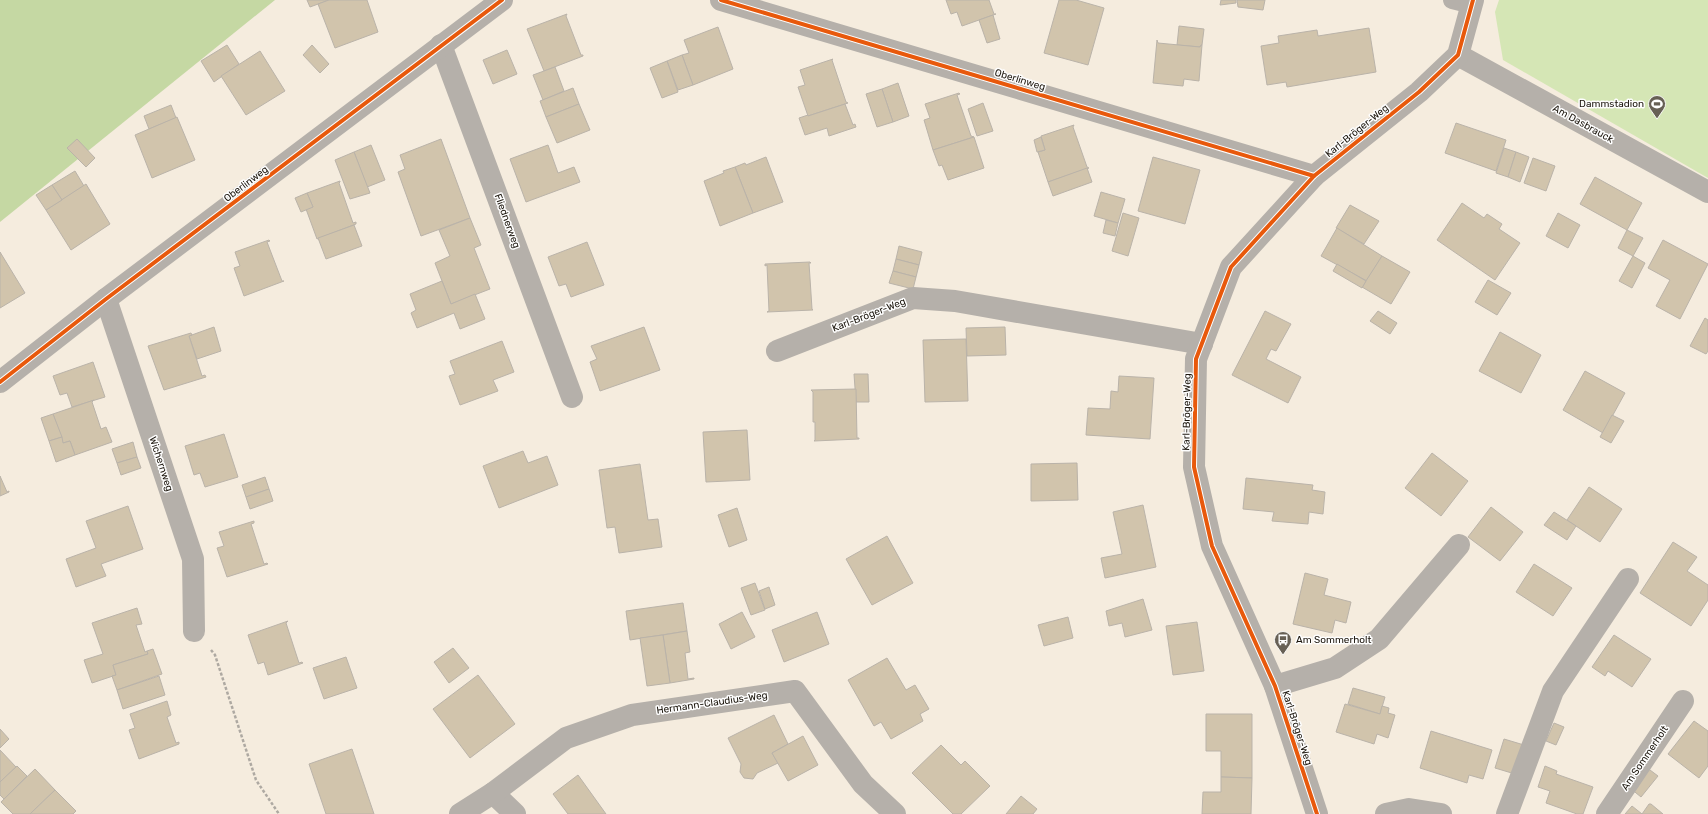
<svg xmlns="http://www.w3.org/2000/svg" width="1708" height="814" font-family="Rubik,sans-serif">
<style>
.green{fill:#d5e6b5}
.forest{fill:#c5d8a3}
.building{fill:#d1c4ac;stroke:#bab3a9}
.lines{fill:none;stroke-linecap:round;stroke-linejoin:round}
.path{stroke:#aea9a2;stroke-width:2.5;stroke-dasharray:3 2;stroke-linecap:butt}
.service{stroke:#b5b0aa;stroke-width:18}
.minor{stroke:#b5b0aa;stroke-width:22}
.cycleway-casing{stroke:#fefefe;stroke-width:6}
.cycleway{stroke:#e8590c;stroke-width:4}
.labels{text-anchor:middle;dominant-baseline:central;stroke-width:3;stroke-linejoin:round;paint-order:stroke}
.street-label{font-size:10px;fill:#1a140b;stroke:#fefefe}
.poi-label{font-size:10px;fill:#1a140b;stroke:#fefefe;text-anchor:end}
</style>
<rect width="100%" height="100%" fill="#f5ecde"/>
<!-- green -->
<path class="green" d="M1499,0H1708V178L1503,60L1495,12Z"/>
<!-- forest -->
<path class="forest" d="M0,0H275L0,222Z"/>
<!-- building -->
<g class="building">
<path d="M307,0H329L310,7Z"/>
<path d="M329,0H367L378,32L335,48L318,4Z"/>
<path d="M946,0H989L994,14H996L962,26L957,12L951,14Z"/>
<path d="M1059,0H1076L1104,8L1088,65L1044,53Z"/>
<path d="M1221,0H1236V3L1220,5Z"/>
<path d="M1237,0H1265L1263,10L1238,7Z"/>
<path d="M567,14L566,16L581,55H583V56L544,71L527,29Z"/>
<path d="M993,15L1000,39L987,43L979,20Z"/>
<path d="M1179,26L1204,29L1202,45H1201L1200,47L1177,45Z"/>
<path d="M718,27L733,69L693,85L682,55L689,53L684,40Z"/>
<path d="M1369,28L1376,72L1287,87L1286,82L1267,85L1261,46L1279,43L1278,36L1317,30L1318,36Z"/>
<path d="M1157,40L1158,43L1200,47L1201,45H1202L1199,81L1184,79L1183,86L1153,83Z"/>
<path d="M227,45L239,64L214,82L201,61Z"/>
<path d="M312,45L329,64L320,73L303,55Z"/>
<path d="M507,50L517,74L493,84L483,60Z"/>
<path d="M260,51L285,91L246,115L221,76Z"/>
<path d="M682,55L693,85L678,90L667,61Z"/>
<path d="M833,59L832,60L846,102L848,103L808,116L798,87L805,85L800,70Z"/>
<path d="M667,61L678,92L662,98L650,68Z"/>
<path d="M555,67L564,91L543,100L533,75Z"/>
<path d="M898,83L909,116L893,122L882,89Z"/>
<path d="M573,88L579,104L546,117L540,101Z"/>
<path d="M882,89L893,122L877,127L866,94Z"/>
<path d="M959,93L960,94L957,95L971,136L974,137L933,150L924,120L930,118L925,104Z"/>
<path d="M983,103L993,131L977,136L968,109Z"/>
<path d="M579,104L590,130L557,143L546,117Z"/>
<path d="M845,104L853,125L855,124L856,127L829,136L827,128L805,135L799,118L808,115V116Z"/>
<path d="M171,105L176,118L149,129L144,116Z"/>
<path d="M177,117L195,160L152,178L135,135Z"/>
<path d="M1456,123L1506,140L1496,171L1445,153Z"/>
<path d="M1074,125L1073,127L1087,167L1089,168L1048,182L1038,152L1045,150L1041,136Z"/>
<path d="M974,137L984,168L948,180L942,165L939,166L933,150Z"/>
<path d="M1041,137L1045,150L1037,152L1034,140Z"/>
<path d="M77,139L95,158L86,167L67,148Z"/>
<path d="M441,139L470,218L421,236L398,172L405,169L400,155Z"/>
<path d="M371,145L385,180L367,187L354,152Z"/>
<path d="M548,145L558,173L574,167L580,182L526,202L510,159Z"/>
<path d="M1504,148L1516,152L1508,177L1496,173Z"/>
<path d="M354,152L370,193L350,199L335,160Z"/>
<path d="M1516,152L1529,157L1520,182L1508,177Z"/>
<path d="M766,157L783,202L753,213L735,167L745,163L746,165Z"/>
<path d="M1153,157L1200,170L1185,224L1138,211Z"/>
<path d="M1533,158L1555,166L1546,191L1524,183Z"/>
<path d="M735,167L753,213L720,226L704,181L724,173L723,171Z"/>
<path d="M1087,168L1092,182L1053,196L1048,182Z"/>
<path d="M75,171L84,186L62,200L52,185Z"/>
<path d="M1595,177L1642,203L1627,230L1580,204Z"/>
<path d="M340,181V182L339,183L353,223L356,222V224L317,239L306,209L313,207L307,193Z"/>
<path d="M86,184L110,224L71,250L46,210Z"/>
<path d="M52,185L62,200L46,210L36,195Z"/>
<path d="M1101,192L1125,199L1118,223L1094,216Z"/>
<path d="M307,193L313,207L301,212L295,198Z"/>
<path d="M1462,203L1484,218L1487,214L1502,224L1499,229L1520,243L1495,280L1437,240Z"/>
<path d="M1350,205L1379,221L1364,244L1336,228Z"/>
<path d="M1123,213L1139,218L1128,256L1112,251Z"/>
<path d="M1558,213L1580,225L1568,248L1546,236Z"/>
<path d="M470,218L481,245L474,248L490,289L451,304L435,263L450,256L439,230Z"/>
<path d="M1106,220L1118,223L1115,236L1103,233Z"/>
<path d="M354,225L362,246L326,259L318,238Z"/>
<path d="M1337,228L1382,256L1367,281L1321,256Z"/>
<path d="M1627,230L1643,238L1633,256L1618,248Z"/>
<path d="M269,240L270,241L267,242L282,281H284L244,296L234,268L240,266L235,252Z"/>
<path d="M1663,240L1708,264L1680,319L1656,306L1670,280L1648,268Z"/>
<path d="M587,242L604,285L571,297L566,284L559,286L548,257Z"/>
<path d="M899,246L922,252L919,265L896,259Z"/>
<path d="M0,252L25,293L0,308Z"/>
<path d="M1382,256L1410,272L1391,304L1362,287Z"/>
<path d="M1633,256L1645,263L1632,288L1619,281Z"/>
<path d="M896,259L919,265L916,277L893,271Z"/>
<path d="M810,262L811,263H809L812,309L813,310L767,312L769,311L767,265L765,266V264Z"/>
<path d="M1337,264L1366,281L1362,288L1333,271Z"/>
<path d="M893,271L916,277L913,289L889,283Z"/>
<path d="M1488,280L1511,293L1497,315L1475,302Z"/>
<path d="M442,281L451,304L475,294L485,319L460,329L454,313L417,328L411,313L416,310L410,294Z"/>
<path d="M1265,311L1291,324L1276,351L1271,349L1266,359L1301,377L1288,403L1232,375Z"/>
<path d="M1378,311L1397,323L1390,334L1370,321Z"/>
<path d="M1705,318L1708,320V351L1706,354L1690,346Z"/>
<path d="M214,327L221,351L197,359L189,336Z"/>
<path d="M644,327L660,370L600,391L590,362L597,359L591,346Z"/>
<path d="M1005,327L1006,355L967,356L966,328Z"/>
<path d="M1500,332L1541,355L1521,393L1479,371Z"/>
<path d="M191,333L192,335L189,336L202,376L205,375L206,377L164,390L148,346Z"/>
<path d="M966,339L968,401L925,402L923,340Z"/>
<path d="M502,341L514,372L493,380L498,391L460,405L449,376L455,374L450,361Z"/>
<path d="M93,362L105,397L72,407L67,393L60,395L53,376Z"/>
<path d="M1585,371L1625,393L1603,433L1563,410Z"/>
<path d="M854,374H868L869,402H856Z"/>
<path d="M1119,376L1154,378L1150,439L1086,435L1088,408L1110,409L1111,391L1118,392Z"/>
<path d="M856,389L857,438H859V439L814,441L815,440V422H813V392L811,390Z"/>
<path d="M94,400L92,402L101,429L106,427L112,442L75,455L70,441L63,443L53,414Z"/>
<path d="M53,414L62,437L49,441L41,418Z"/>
<path d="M1612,415L1624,421L1611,443L1600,437Z"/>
<path d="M747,430L750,480L706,482L703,432Z"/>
<path d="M224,434L238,477L205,487L200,473L194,475L185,446Z"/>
<path d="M62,437L63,443L70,441L75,455L56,462L49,441Z"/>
<path d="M133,442L137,457L117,463L112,449Z"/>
<path d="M523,451L528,463L547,456L558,485L499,508L483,466Z"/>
<path d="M1432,453L1468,481L1441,516L1405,488Z"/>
<path d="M137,457L141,468L121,475L117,463Z"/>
<path d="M1077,463L1078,500L1031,501V464Z"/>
<path d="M640,464L648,520L658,519L662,547L619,553L615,527L607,528L599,470Z"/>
<path d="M0,476L7,492L9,491V492L0,496Z"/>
<path d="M265,477L269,489L246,497L242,485Z"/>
<path d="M1246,478L1313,485L1312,490L1325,492L1323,514L1309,512L1308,524L1272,521L1274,512L1243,509Z"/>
<path d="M1589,487L1622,509L1600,542L1567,520Z"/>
<path d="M269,489L273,501L250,509L246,497Z"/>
<path d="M1143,505L1156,567L1105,578L1101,558L1122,554L1113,512Z"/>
<path d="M128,506L143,549L101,564L106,576L76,587L66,559L96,548L86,521Z"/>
<path d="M1491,507L1523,532L1500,561L1468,537Z"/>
<path d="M737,508L747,540L729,547L718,515Z"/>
<path d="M1554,512L1576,526L1567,540L1544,525Z"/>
<path d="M254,521V523L251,524L264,564L267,563L268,564L227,577L217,548L224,546L219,532Z"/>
<path d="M887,536L913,583L872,605L846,559Z"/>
<path d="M1673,542L1697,557L1687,571L1708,585V600L1691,626L1640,593Z"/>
<path d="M1534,564L1572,588L1553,616L1516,592Z"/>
<path d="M1305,573L1328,579L1324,595L1351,602L1346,623L1335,620L1332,633L1293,624Z"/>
<path d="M755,583L765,610L751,615L741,588Z"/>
<path d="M769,587L775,605L765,609L759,591Z"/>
<path d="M1143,599L1152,630L1125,637L1122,623L1109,626L1106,611Z"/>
<path d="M683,603L687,631L630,640L626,611Z"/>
<path d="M137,608L142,624L136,625L145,652L147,651L148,654L113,665L116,675L92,683L84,660L103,654L92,623Z"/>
<path d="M742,612L755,637L731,649L719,624Z"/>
<path d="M817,612L829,644L784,662L772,630Z"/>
<path d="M1068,617L1073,638L1044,646L1038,625Z"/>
<path d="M288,621L286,623L299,663L302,662L303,663L268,675L264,662L258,664L248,635Z"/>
<path d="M1197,622L1204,671L1173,675L1166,626Z"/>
<path d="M687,631L690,652L685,653L688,679L694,678V679L670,683L663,635Z"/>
<path d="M663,635L670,683L647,686L640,638Z"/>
<path d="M1614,635L1651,659L1632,687L1608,671L1605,676L1592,667Z"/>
<path d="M453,648L469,668L449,683L434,662Z"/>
<path d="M153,649L162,674L117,690L112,676L116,675L113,665L148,654L147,651Z"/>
<path d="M346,657L357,688L324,699L313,668Z"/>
<path d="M887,658L906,690L915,685L929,709L920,714L923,721L891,739L881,722L874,726L848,680Z"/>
<path d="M478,675L515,724L470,758L433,709Z"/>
<path d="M159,676L165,695L123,709L117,690Z"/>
<path d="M1353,688L1385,697L1380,714L1348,704Z"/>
<path d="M167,701L171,715L167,717L176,743L179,742V744L139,759L129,730L135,728L130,714Z"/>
<path d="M1345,704L1380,714L1382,706L1389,708L1388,713L1395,715L1388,738L1377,734L1374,744L1336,732Z"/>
<path d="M1206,714H1252V778L1221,777V751H1206Z"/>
<path d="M774,715L788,744L772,753L778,763L757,773L753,779L744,778L740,772L741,764L728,738Z"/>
<path d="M1694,721L1708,731V766L1699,778L1668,754Z"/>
<path d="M1554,723L1564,727L1556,745L1546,741Z"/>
<path d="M0,729L9,739L0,748Z"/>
<path d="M1431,731L1492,750L1483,779L1469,775L1467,783L1420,768Z"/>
<path d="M803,736L818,765L788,781L772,753Z"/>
<path d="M1504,739L1524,745L1515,774L1495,768Z"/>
<path d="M941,745L961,765L965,761L990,786L961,814H953L912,773Z"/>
<path d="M352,749L374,814H326L309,764Z"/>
<path d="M0,750L16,767L0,782Z"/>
<path d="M17,766L27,776L4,799L0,795V782Z"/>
<path d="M1545,766L1557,771L1556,774L1593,787L1583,814H1577L1546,803L1550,791L1538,787Z"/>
<path d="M1646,767L1658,776L1641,797L1630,788Z"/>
<path d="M35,769L55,790L30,814H13L1,802Z"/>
<path d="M578,775L606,814H568L553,794Z"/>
<path d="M1221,777L1252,778L1251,814H1202L1203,792H1221Z"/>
<path d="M55,790L76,811L73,814H30Z"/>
<path d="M1021,796L1037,809L1033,814H1006Z"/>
<path d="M1649,804H1651L1663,814H1642Z"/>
<path d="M1632,806L1642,814H1625Z"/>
</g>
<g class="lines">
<!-- path -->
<path class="path" d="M211,650L215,655L256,780L279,814"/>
<!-- service -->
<path class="service" d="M1452,0L1472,5"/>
<!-- minor -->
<g class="minor">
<path d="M721,0L1314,176"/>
<path d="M441,45L572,397"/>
<path d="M1458,55L1708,192"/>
<path d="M106,299L193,559L194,631"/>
<path d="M777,351L913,298L955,301L1202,344"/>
<path d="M0,382L106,299L502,0"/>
<path d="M1275,686L1335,668L1379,639L1459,545"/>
<path d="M493,793L515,814"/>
<path d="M460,814L493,793L566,738L632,715L795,691L863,784L895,814"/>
<path d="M1317,814L1275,686L1212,546L1194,467L1196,359L1231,267L1314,176L1419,92L1458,55L1473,0"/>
<path d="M1386,814L1409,809L1441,814"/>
<path d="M1507,814L1553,691L1628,579"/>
<path d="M1607,814L1683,701"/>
</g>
<defs>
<g id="cycleway">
<path d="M721,0L1314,176"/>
<path d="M0,382L106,299L502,0"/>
<path d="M1317,814L1275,686L1212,546L1194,467L1196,359L1231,267L1314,176L1419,92L1458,55L1473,0"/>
</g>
</defs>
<!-- cycleway casing -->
<use href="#cycleway" class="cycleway-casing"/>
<!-- cycleway -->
<use href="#cycleway" class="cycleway"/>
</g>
<!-- icons -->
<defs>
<symbol id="stadium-pin" viewBox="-11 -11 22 30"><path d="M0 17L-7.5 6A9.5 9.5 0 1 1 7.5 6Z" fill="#676055" stroke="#fefefe"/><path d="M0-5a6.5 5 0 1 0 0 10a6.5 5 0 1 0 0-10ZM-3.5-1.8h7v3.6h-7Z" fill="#fff"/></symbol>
<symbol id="bus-pin" viewBox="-11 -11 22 30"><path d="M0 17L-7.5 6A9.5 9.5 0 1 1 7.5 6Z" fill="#676055" stroke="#fefefe"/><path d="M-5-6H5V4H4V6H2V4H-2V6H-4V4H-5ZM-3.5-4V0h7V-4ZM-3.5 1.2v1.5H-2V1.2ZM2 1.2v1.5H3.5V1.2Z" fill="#fff"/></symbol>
</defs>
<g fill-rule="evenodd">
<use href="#stadium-pin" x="1647" y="94" width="20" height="27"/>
<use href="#bus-pin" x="1273" y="630" width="20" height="27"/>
</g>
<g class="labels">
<!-- street labels -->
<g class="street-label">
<text transform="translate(1020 80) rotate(17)">Oberlinweg</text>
<text transform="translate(1583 124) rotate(29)">Am Dasbrauck</text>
<text transform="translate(1357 131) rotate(-39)">Karl-Bröger-Weg</text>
<text transform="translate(246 184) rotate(-37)">Oberlinweg</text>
<text transform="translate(507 221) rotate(70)">Fliednerweg</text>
<text transform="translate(869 315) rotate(-21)">Karl-Bröger-Weg</text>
<text transform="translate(1187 412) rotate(-89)">Karl-Bröger-Weg</text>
<text transform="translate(161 464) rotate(72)">Wichernweg</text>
<text transform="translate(712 703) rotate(-8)">Hermann-Claudius-Weg</text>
<text transform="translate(1297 728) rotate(72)">Karl-Bröger-Weg</text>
<text transform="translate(1645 758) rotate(-56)">Am Sommerholt</text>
</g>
<!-- poi labels -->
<g class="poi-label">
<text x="1644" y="104">Dammstadion</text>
<text x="1296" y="640" text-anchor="start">Am Sommerholt</text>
</g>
</g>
</svg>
